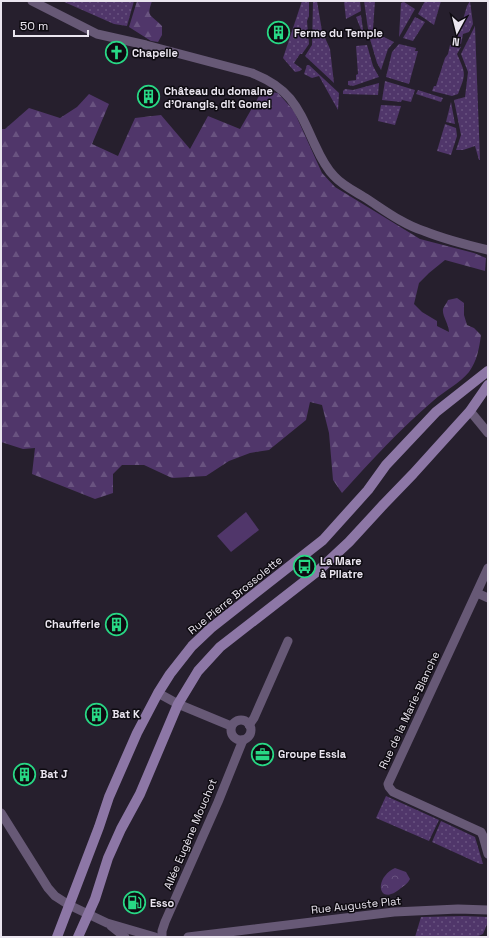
<svg xmlns="http://www.w3.org/2000/svg" width="489" height="938" font-family="'Space Grotesk',sans-serif">
<style>
.grass{fill:url(#grass-dots)}
.forest{fill:url(#forest-firs)}
.park{fill:url(#park-crowns)}
.pitch{fill:#50366a}
.lines{fill:none;stroke-linecap:round;stroke-linejoin:round}
.street{stroke:#675976;stroke-width:9}
.secondary{stroke:#8d77a6;stroke-width:10}
.labels{text-anchor:middle;dominant-baseline:central;stroke-width:3;stroke-linejoin:round;paint-order:stroke}
.poi-label{font-size:11px;font-weight:bold;fill:#eae5ef;stroke:#0e0b11;text-anchor:start}
.street-label{font-size:11px;fill:#eae5ef;stroke:#0e0b11}
</style>
<defs>
<pattern id="grass-dots" width="8" height="8" patternUnits="userSpaceOnUse"><rect width="8" height="8" fill="#50366a"/><path d="M2 2h.1M6 6h.1" fill="none" stroke="#695380" stroke-width="1.8" stroke-linecap="round"/></pattern>
<pattern id="forest-firs" width="22" height="20" patternUnits="userSpaceOnUse"><rect width="22" height="20" fill="#50366a"/><path d="M5 1l3.5 6h-7zM16 11l3.5 6h-7z" fill="#695380"/></pattern>
<pattern id="park-crowns" width="20" height="18" patternUnits="userSpaceOnUse"><rect width="20" height="18" fill="#50366a"/><path d="M2 6a3 3 0 1 1 6 0M12 15a3 3 0 1 1 6 0" fill="none" stroke="#695380"/></pattern>
</defs>
<rect width="100%" height="100%" fill="#261f2d"/>
<!-- grass -->
<g class="grass">
<path d="M62,1H134L127,26L114,24Z"/>
<path d="M302,1H309V16L307,21L309,44L302,54H300L294,63L302,69L300,71L295,72L283,58Z"/>
<path d="M313,1H317L322,31L330,49L334,83L305,56L312,45Z"/>
<path d="M344,1H360L361,11L346,19Z"/>
<path d="M364,1H375L373,29L375,36H369Z"/>
<path d="M425,1H441L434,25L418,14Z"/>
<path d="M470,1L473,24L469,32L463,34L461,44L455,42L457,33H459L467,6Z"/>
<path d="M404,2L415,9L399,37L401,3Z"/>
<path d="M361,15L364,37L356,17Z"/>
<path d="M415,17L425,22L413,41L403,38Z"/>
<path d="M475,26L480,160H479L475,146L463,150H456L461,135L454,100L465,97L468,72L461,54Z"/>
<path d="M384,37L394,42L388,49L381,70L377,63L370,39Z"/>
<path d="M399,44L416,48L415,51H418L409,84L386,77L392,52Z"/>
<path d="M367,45L373,66L379,77L353,86L348,85V81L356,80V75L358,74L356,46Z"/>
<path d="M450,45L461,47L457,54C466,74 466,74 458,94L452,96L432,91L434,86H436L445,58L448,54Z"/>
<path d="M307,65H309L339,93L338,110L319,76L312,78L304,74Z"/>
<path d="M385,81L415,90L411,102L402,100L401,102L382,100Z"/>
<path d="M379,83L378,95L343,94V91L345,89L353,90Z"/>
<path d="M418,90L443,98L441,102L416,94Z"/>
<path d="M451,102L455,124L446,122Z"/>
<path d="M381,105L401,106L395,125L378,121Z"/>
<path d="M445,124L456,128L457,136L451,155L437,151Z"/>
<path d="M386,796L439,820L429,841L376,818Z"/>
<path d="M441,821L475,837L483,864H480L432,842Z"/>
<path d="M464,916L488,917V922L483,934L476,937H415L421,917Z"/>
</g>
<!-- forest -->
<g class="forest">
<path d="M137,1H152C146,18 151,14 162,26V35L158,42L151,41L129,27Z"/>
<path d="M262,91L278,93L294,111L322,173L335,187L420,239L474,253L486,258L485,271L445,260L429,273L419,283L414,304L422,312L437,321V326L449,332C449,324 442,316 443,309C444,306 447,303 448,300L457,298L464,303V315L467,325L474,328L481,335C479,349 477,361 469,372C460,383 443,392 433,401C400,429 371,461 342,493L333,480L329,433L322,405L310,402L306,420L269,450L250,453L229,461L206,476L172,478L144,465H122L113,474V493L95,499L37,476L32,474L35,448L23,449L1,442V129H5L29,108L60,118L77,107L89,94L109,104L92,144L118,156L135,118L161,115L190,149L208,116L240,129Z"/>
</g>
<!-- park -->
<path class="park" d="M395,868L406,872L410,879C408,883 405,885 401,888C378,908 373,878 395,868Z"/>
<!-- pitch -->
<path class="pitch" d="M246,512L259,530L231,552L217,536Z"/>
<g class="lines">
<!-- street -->
<g class="street">
<path d="M32,1L97,34L146,45L252,73C292,89 298,108 315,145C320,156 326,168 334,176C342,185 354,191 364,197C383,209 402,224 424,231C444,239 467,245 488,250"/>
<path d="M470,411L488,433"/>
<path d="M488,568L388,784L389,787L393,792L481,832L483,836L488,854"/>
<path d="M477,593L488,598"/>
<path d="M158,693L178,704L231,726"/>
<circle cx="241" cy="730" r="10"/>
<path d="M249,725L254,718L288,641"/>
<path d="M1,813L48,888L55,896L69,905L107,923L155,937"/>
<path d="M111,926L125,937"/>
<path d="M162,937V931L165,922L218,802L243,740"/>
<path d="M188,937L394,912L458,909L488,910"/>
</g>
<!-- secondary -->
<g class="secondary">
<path d="M57,937L99,827L109,797L137,733L158,693L170,674L192,646L211,628L323,540L368,490L386,465L436,412L488,371"/>
<path d="M78,937L95,899L108,858L121,829L140,794L178,704L198,671L220,647L319,570L349,542L384,504L413,474L470,411L488,385"/>
</g>
</g>
<!-- icons -->
<defs>
<symbol id="building-ring" viewBox="-11 -11 22 22"><circle r="9.5" fill="#0e0b11" stroke="#28d885" stroke-width="1.5"/><path d="M-4-6H4V6H1V3H-1V6H-4ZM-2.5-4.3h1.7v1.8h-1.7ZM.8-4.3h1.7v1.8H.8ZM-2.5-1h1.7V.8h-1.7ZM.8-1h1.7V.8H.8Z" fill="#28d885"/></symbol>
<symbol id="church-ring" viewBox="-11 -11 22 22"><circle r="9.5" fill="#0e0b11" stroke="#28d885" stroke-width="1.5"/><path d="M-1.2-6h2.4v3.5h3.3v2.4h-3.3V6h-2.4V-.1h-3.3v-2.4h3.3Z" fill="#28d885"/></symbol>
<symbol id="bus-ring" viewBox="-11 -11 22 22"><circle r="9.5" fill="#0e0b11" stroke="#28d885" stroke-width="1.5"/><path d="M-5-6H5V4H4V6H2V4H-2V6H-4V4H-5ZM-3.5-4V0h7V-4ZM-3.5 1.2v1.5H-2V1.2ZM2 1.2v1.5H3.5V1.2Z" fill="#28d885"/></symbol>
<symbol id="office-ring" viewBox="-11 -11 22 22"><circle r="9.5" fill="#0e0b11" stroke="#28d885" stroke-width="1.5"/><path d="M-6-3h4V-5.5h4V-3h4V5H-6ZM-1-4.5V-3h2v-1.5ZM-6 0V1H6V0Z" fill="#28d885"/></symbol>
<symbol id="fuel-ring" viewBox="-11 -11 22 22"><circle r="9.5" fill="#0e0b11" stroke="#28d885" stroke-width="1.5"/><path d="M-5.5-6h7V0h2V4h1.3V-2.5L3-4.5l.8-.8L6-3V5H2.5V1h-1V6h-7ZM-4.2-4.7v3.2H.2V-4.7Z" fill="#28d885"/></symbol>
</defs>
<g fill-rule="evenodd">
<use href="#building-ring" x="266" y="20" width="25" height="25"/>
<use href="#church-ring" x="104" y="40" width="25" height="25"/>
<use href="#building-ring" x="136" y="84" width="25" height="25"/>
<use href="#bus-ring" x="292" y="554" width="25" height="25"/>
<use href="#building-ring" x="104" y="612" width="25" height="25"/>
<use href="#building-ring" x="84" y="702" width="25" height="25"/>
<use href="#office-ring" x="250" y="742" width="25" height="25"/>
<use href="#building-ring" x="12" y="762" width="25" height="25"/>
<use href="#fuel-ring" x="122" y="890" width="25" height="25"/>
</g>
<g class="labels">
<!-- poi labels -->
<g class="poi-label">
<text x="294" y="33">Ferme du Temple</text>
<text x="132" y="53">Chapelle</text>
<text x="164" y="91">Château du domaine<tspan x="164" dy="13">d'Orangis, dit Gomel</tspan></text>
<text x="320" y="561">La Mare<tspan x="320" dy="13">à Pilatre</tspan></text>
<text x="100" y="624" text-anchor="end">Chaufferie</text>
<text x="112" y="714">Bat K</text>
<text x="278" y="754">Groupe Essia</text>
<text x="40" y="774">Bat J</text>
<text x="150" y="903">Esso</text>
</g>
<!-- street labels -->
<g class="street-label">
<text transform="translate(235 595) rotate(-39)">Rue Pierre Brossolette</text>
<text transform="translate(409 710) rotate(-65)">Rue de la Marie-Blanche</text>
<text transform="translate(190 834) rotate(-67)">Allée Eugène Mouchot</text>
<text transform="translate(356 905) rotate(-6)">Rue Auguste Plat</text>
</g>
</g>
<!-- border -->
<rect width="489" height="938" fill="none" stroke="#eae5ef" stroke-width="4"/>
<!-- north arrow -->
<g transform="translate(457 32) rotate(187)" stroke="#0e0b11" stroke-width="3" paint-order="stroke">
<path d="M0-3L7 15L0 10L-7 15Z" fill="#eae5ef"/>
<text y="-6" font-size="11" font-weight="bold" text-anchor="middle" fill="#eae5ef">N</text>
</g>
<!-- scale -->
<path d="M14 30v6h74v-6" fill="none" stroke="#eae5ef" stroke-width="2"/>
<text x="20" y="30" font-size="12" fill="#eae5ef" stroke="#0e0b11" stroke-width="3" paint-order="stroke">50 m</text>
</svg>
